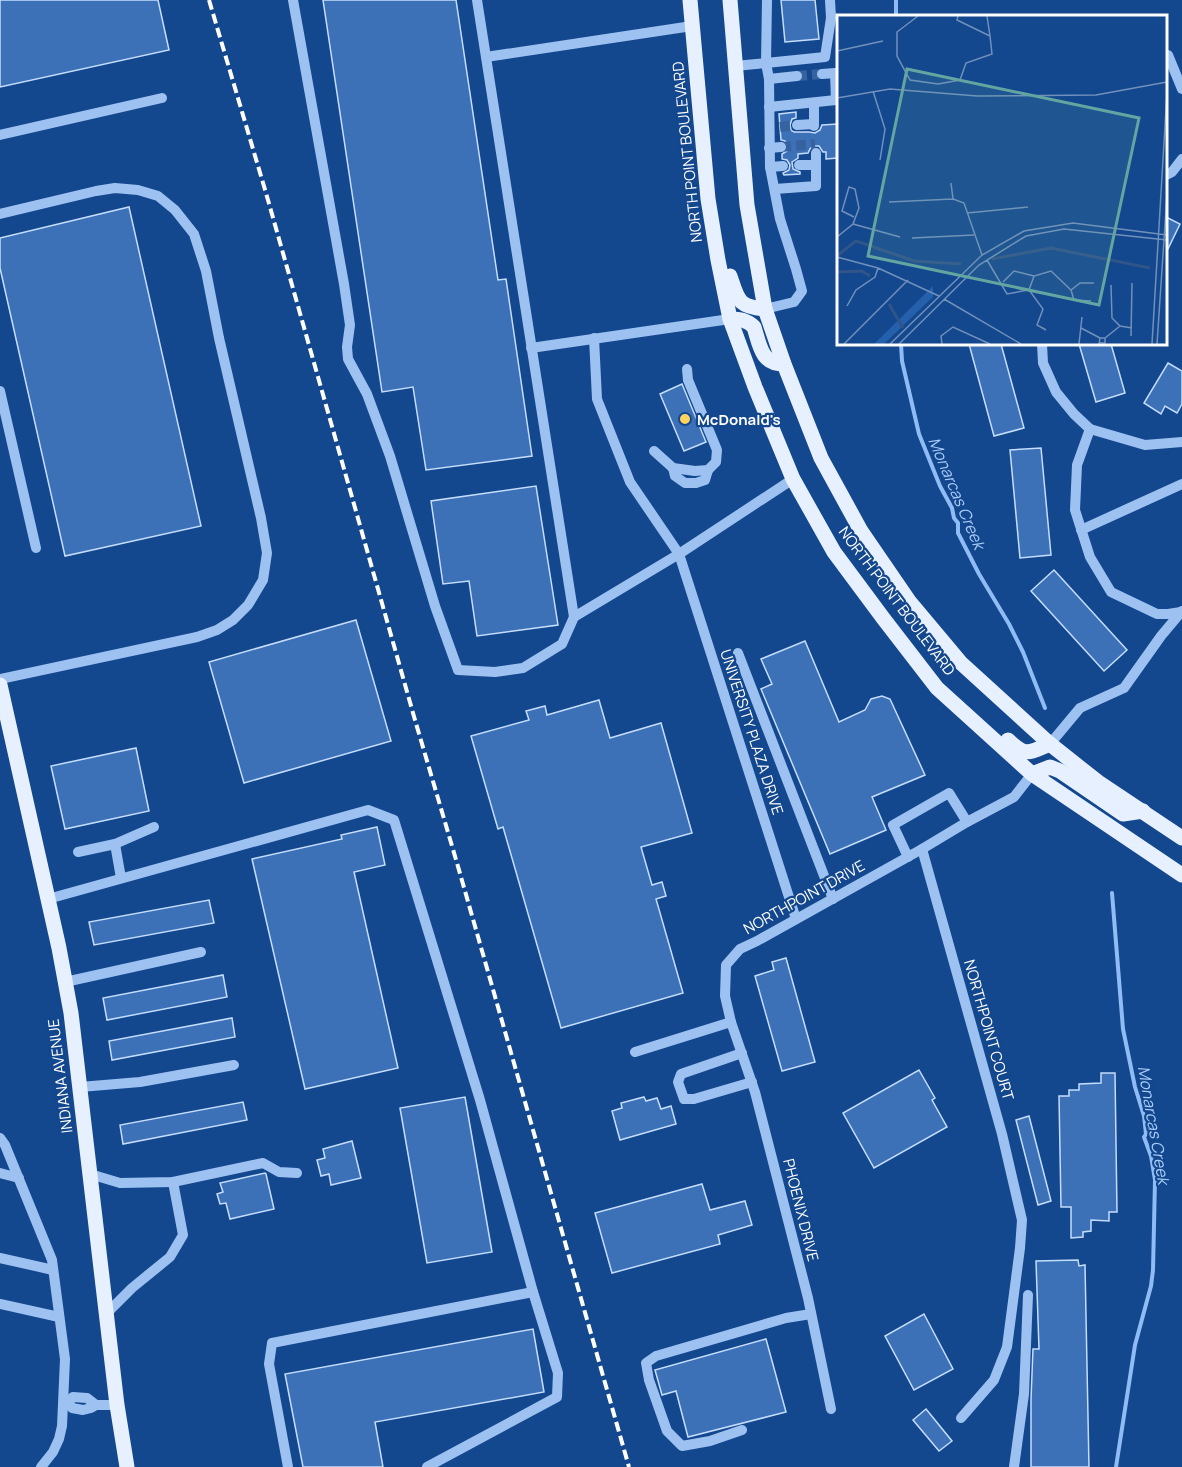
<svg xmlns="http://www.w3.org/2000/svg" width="1182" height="1467" font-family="Manrope,sans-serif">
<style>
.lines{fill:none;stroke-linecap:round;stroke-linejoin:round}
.stream{stroke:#8fbcf4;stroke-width:4}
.building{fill:#3c70b7;stroke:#c4ddfc;stroke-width:1.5}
.minor-tunnel{stroke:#36639f;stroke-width:10;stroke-dasharray:10 5;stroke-linecap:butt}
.minor{stroke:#9dc2f1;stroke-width:10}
.major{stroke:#e7f0ff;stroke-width:15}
.rail{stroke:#fff;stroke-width:4;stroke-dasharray:10 4.5;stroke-linecap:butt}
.poi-dot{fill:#ffd35d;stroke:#13478e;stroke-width:2}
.labels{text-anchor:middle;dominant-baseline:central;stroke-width:4.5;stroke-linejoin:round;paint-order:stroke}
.street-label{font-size:15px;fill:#fff;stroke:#13478e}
.poi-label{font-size:15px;font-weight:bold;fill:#fff;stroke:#13478e;text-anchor:start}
.water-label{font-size:16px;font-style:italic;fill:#a9ccf8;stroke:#13478e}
.inset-river{fill:none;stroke:#2f5589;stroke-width:3}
.inset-road{fill:none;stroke:#7191bb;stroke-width:1.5}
.view{fill:#63a6a1;fill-opacity:0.15;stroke:#63a6a1;stroke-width:3}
.inset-edge{fill:none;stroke:#fff;stroke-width:3}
</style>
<rect width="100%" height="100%" fill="#13478e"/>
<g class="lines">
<!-- stream -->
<g class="stream">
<path d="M896,0V16"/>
<path d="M901,344L902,361L919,434L940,486L952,508L954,518L958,523V533L979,574L1009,624L1023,652L1045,708"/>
<path d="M1112,893L1123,1029L1135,1087L1144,1116L1146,1134L1144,1137L1151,1156L1155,1180L1153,1270L1151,1286L1135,1345L1116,1467"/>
</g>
</g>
<!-- building -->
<g class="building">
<path d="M0,0H158L169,50L0,87Z"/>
<path d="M323,0H456L498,280L506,279L532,456L426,470L413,387L382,392Z"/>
<path d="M781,0H815L819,39L785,42Z"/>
<path d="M796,112V118L792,119L790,125L791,130L794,132H809L815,133L820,130L822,125L838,124V158L826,159V152H823L819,146H813L810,149L808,153L798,154V158L792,162L793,169L800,172V174L784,175L783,173L789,170L790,165L787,160L782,159V154L787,151L788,146L785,141L781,140L779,114Z"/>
<path d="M129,207L201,526L65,556L0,268V238Z"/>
<path d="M1166,217L1180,224L1166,253Z"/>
<path d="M969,344H1001L1024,428L994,436Z"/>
<path d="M1079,344H1111L1125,393L1096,402Z"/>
<path d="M1168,363L1182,371V404L1177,413L1165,406L1161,414L1144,403Z"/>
<path d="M682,384L706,442L684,451L660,394Z"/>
<path d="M1041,448L1051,555L1020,558L1010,450Z"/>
<path d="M536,486L558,625L477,636L469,581L443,584L431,501Z"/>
<path d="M1054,570L1127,650L1104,671L1031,591Z"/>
<path d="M356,620L391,741L244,783L209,662Z"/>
<path d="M805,641L839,722L865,710L871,699L882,696L890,699L925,775L872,797L886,830L830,854L761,689L772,684L761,659Z"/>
<path d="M599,700L610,738L661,723L692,833L641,847L652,885L662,882L666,896L656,899L683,993L561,1028L503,827L498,829L471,736L529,720L526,711L545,706L547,715Z"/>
<path d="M136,748L149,811L65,829L51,766Z"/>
<path d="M377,827L385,865L354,872L398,1068L305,1089L252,859L342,839L341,835Z"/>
<path d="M209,900L214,923L94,945L89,922Z"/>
<path d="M786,958L815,1062L782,1071L755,976L774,970L772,962Z"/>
<path d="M223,975L227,997L107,1020L103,998Z"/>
<path d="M232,1018L235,1037L112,1060L109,1041Z"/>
<path d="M919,1070L935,1098L932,1100L947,1127L874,1168L843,1113Z"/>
<path d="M1101,1073H1115L1117,1212H1109V1221L1091,1220V1231L1083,1232V1237L1071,1238V1207H1061L1059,1096H1069V1090H1079V1084L1101,1083Z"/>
<path d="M465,1097L492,1252L427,1263L400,1108Z"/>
<path d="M644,1097L646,1101L657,1098L661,1109L671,1106L676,1124L620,1140L612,1111L622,1108L621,1103Z"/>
<path d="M243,1102L247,1120L123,1144L120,1125Z"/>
<path d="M1029,1116L1051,1201L1038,1205L1016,1120Z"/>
<path d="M352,1141L361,1178L331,1185L329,1174L321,1176L317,1160L325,1158L323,1149Z"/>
<path d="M265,1173L266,1174L274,1209L230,1219L226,1203L220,1204L217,1194L223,1192L220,1183Z"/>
<path d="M702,1184L710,1210L745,1201L752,1225L718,1235L720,1244L612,1273L595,1213Z"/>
<path d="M1078,1260L1079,1266L1085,1265L1089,1467H1031V1399L1033,1349H1039L1036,1261Z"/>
<path d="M924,1314L953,1369L914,1390L885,1336Z"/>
<path d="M533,1329L544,1392L375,1422L383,1467H303L285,1374Z"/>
<path d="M766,1339L786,1412L688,1437L676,1391L662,1395L655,1370Z"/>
<path d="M926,1409L952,1441L939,1451L913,1420Z"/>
</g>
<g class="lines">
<!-- minor-tunnel -->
<g class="minor-tunnel">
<path d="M797,76L822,74"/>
<path d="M780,127L797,125"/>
<path d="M781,147L815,144"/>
</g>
<!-- minor -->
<g class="minor">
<path d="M293,0L344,284L350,325L347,347L348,359L367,394L390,456L435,606L458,670L495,672L523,668L562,644L574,617"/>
<path d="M477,0L574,617L679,554L793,479"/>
<path d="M767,0L766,63L825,57L831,18L830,0"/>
<path d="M1168,55L1182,89"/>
<path d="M486,57L692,26"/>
<path d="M735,66L766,63L769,79L770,167L780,219L796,269L802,291L794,302L765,309"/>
<path d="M769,79L797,76"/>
<path d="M814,103V126"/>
<path d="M769,107L836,100L835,73L822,74"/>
<path d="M797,125L814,124"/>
<path d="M0,135L162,98"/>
<path d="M769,148L781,147"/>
<path d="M799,165H816"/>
<path d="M770,167L783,166"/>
<path d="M1166,175L1172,172L1182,159"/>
<path d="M775,189L816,186V153"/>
<path d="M0,214L96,191L115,188L138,190L158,196L175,210L194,234L206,271L219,338L261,518L267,553L263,580L248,605L233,620L217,630L197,637L0,679"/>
<path d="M594,338L597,399L630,482L679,554L796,919"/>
<path d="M1042,344L1043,363L1056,392L1074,414L1090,429L1145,445L1182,442"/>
<path d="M531,348L730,319"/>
<path d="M0,391L36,548"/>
<path d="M1090,429L1077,465L1075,510L1090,557L1111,592L1157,614H1168L1181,612"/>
<path d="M654,451L673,468L695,471L708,470L716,462L717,450L688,380L687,369"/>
<path d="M673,468L675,476L685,483H696L705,480L708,470"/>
<path d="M1081,530L1182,484"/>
<path d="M738,653L833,899"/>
<path d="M1050,744L1080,708L1124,688L1161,636L1182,611"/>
<path d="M115,844L154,827"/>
<path d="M922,849L1002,1134L1022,1220L1020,1248L1007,1347L994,1380L961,1418"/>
<path d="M78,852L115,844L121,878"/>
<path d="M908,857L893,825L949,793L967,822"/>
<path d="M48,899L368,810L394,820L480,1100L533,1292L558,1373L557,1397L427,1467"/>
<path d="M65,982L201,952"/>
<path d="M731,1022L755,1092L791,1232L808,1298L831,1409"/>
<path d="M635,1052L731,1022L725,996L726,965L740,949L757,941L922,849L967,822L1014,797L1032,774"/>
<path d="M742,1053L681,1074L678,1082L684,1099H694L752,1082"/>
<path d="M80,1087L140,1082L234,1065"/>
<path d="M0,1138L5,1145L52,1260L65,1359L62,1426L59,1439L53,1452L41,1467"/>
<path d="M0,1173L19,1178"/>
<path d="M90,1174L120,1183L173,1182L263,1163L279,1172L297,1173"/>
<path d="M0,1258L53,1270"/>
<path d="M0,1304L59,1317"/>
<path d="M106,1314L132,1288L170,1257L183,1235L173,1182"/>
<path d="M64,1401H68L73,1397L87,1398L96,1405"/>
<path d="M68,1401L72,1408L83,1410L91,1408L96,1405H117"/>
<path d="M742,1430L710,1441L682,1446L667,1431L649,1380L646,1363L656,1356L786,1318L811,1314"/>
<path d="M288,1467L269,1364L272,1343L533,1292"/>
<path d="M1014,1467L1024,1394L1028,1295"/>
</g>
<!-- major -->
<g class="major">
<path d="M690,0L708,199L718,260L730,319L755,387L793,479L834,552L883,618L937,688L1032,774L1182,875"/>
<path d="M730,0L747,205L765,309L784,364L821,458L861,531L909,601L961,663L1050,744L1098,782L1182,838"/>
<path d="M730,276C738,300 738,307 765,309"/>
<path d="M730,319C740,319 747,320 754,327C760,346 761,364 784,364"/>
<path d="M0,685L59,948L71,1013L117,1405L127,1467"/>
<path d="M1008,740C1026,757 1028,753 1050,744"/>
<path d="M1032,774L1050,767L1060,771L1123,814L1143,811"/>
</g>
<!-- rail -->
<path class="rail" d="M209,0L266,193L415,720L457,863L629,1467"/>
</g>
<!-- markers -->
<circle class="poi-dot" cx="685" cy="419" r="6"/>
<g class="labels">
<!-- street labels -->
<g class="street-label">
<text transform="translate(687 152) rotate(-96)">NORTH POINT BOULEVARD</text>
<text transform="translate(897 601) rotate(53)">NORTH POINT BOULEVARD</text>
<text transform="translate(752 732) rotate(72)">UNIVERSITY PLAZA DRIVE</text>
<text transform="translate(804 897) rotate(-29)">NORTHPOINT DRIVE</text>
<text transform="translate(989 1030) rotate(74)">NORTHPOINT COURT</text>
<text transform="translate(60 1076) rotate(-97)">INDIANA AVENUE</text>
<text transform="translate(801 1210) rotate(76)">PHOENIX DRIVE</text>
</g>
<!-- poi labels -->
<g class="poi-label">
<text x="697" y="419">McDonald's</text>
</g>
<!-- water labels -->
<g class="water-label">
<text transform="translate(957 493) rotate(67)">Monarcas Creek</text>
<text transform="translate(1154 1125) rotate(80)">Monarcas Creek</text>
</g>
</g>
<!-- overview -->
<g transform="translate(837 15)">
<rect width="330" height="330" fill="#13478e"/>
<path d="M96,271V282L47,329H37Z" fill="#2560ad"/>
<path class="inset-river" d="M1,240L19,226L77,246L124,249M155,244L214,233L313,253M0,257L25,256L33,261M52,289L66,313"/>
<path class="inset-road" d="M81,1L60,17V41L73,65L101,69L123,65L129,48L155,39L153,21L120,5L121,1M150,1L153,21M0,36L46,26M36,76L48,114L43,145M0,83L53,74L140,81L259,80L330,67M114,168L116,184L127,188L145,240M52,187L116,184M130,198L191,192M16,209L63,222M0,222L16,209L22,193L18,174L12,172L5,196L17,202M75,223L137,220M0,242L41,253L102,281M150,245L170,279L191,275M166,267L177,256L197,261M274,270L275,303L283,311L295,313M234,275L237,285L254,286M107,284L184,329M10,291L19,275L38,262L41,253M244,313L263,323M209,315L200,310L206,294L192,275L197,261L214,256L234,275L243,268H257M294,321L295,268M268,323L283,311M7,329L71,265M53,329L145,240L187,216L236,208L330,220M62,329L142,250L189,221L227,214L330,225M105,329L104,321L116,312L153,329M242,329L245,302M262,329L263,323H268V328H263M315,329L330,77M320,329L330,180"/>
<path class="view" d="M70,54L302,103L262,290L31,241Z"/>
<rect width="330" height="330" class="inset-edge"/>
</g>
</svg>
